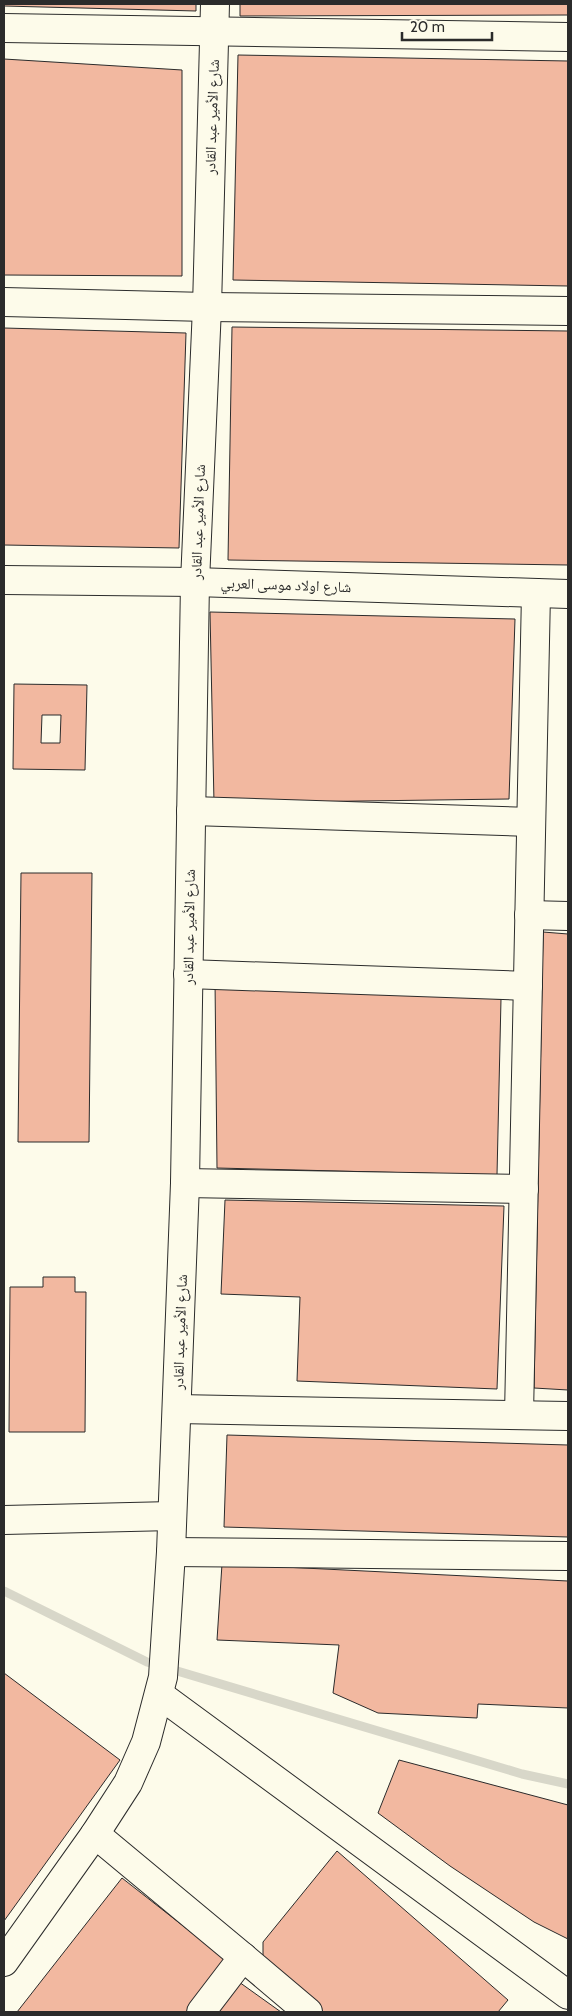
<svg xmlns="http://www.w3.org/2000/svg" width="572" height="2016" font-family="Cabin,'Noto Naskh Arabic',sans-serif">
<style>
.lines{fill:none;stroke-linecap:round;stroke-linejoin:round}
.stream{stroke:#d8d7c9;stroke-width:9}
.building{fill:#f2b8a0;stroke:#2b2b2b;fill-rule:evenodd}
.minor-casing{stroke:#2b2b2b;stroke-width:30}
.minor{stroke:#fdfbea;stroke-width:28}
.labels{text-anchor:middle;dominant-baseline:central;stroke-width:4;stroke-linejoin:round;paint-order:stroke}
.street-label{font-size:15px;fill:#2b2b2b;stroke:#fdfbea}
</style>
<rect width="100%" height="100%" fill="#fdfbea"/>
<g class="lines">
<!-- stream -->
<path class="stream" d="M4,1591L147,1662L522,1774L568,1784"/>
</g>
<!-- building -->
<g class="building">
<path d="M4,4H196V11L4,6Z"/>
<path d="M240,4H568V15L240,16Z"/>
<path d="M238,55L568,61V286L233,280Z"/>
<path d="M4,59L182,70V276L4,275Z"/>
<path d="M232,327L568,331V565L228,560Z"/>
<path d="M4,328L186,333L179,548L4,545Z"/>
<path d="M210,612L515,619L509,799L214,803Z"/>
<path d="M14,684L87,685L85,770L13,769ZM42,715H61L60,743H41Z"/>
<path d="M21,873H92L89,1142H18Z"/>
<path d="M543,932L568,934V1390L534,1388Z"/>
<path d="M215,981L501,999L497,1175L217,1168Z"/>
<path d="M225,1200L504,1206L497,1389L297,1381L300,1297L221,1294Z"/>
<path d="M43,1277H75V1292H86L85,1432H9L10,1287H43Z"/>
<path d="M227,1435L568,1445V1537L224,1527Z"/>
<path d="M222,1564L568,1581V1708L478,1704L477,1718L378,1713L333,1693L339,1645L217,1640Z"/>
<path d="M4,1673L120,1760L4,1921Z"/>
<path d="M399,1760L568,1805V1939L534,1922L450,1866L378,1813Z"/>
<path d="M337,1851L508,2000L498,2012H313L263,1971V1942Z"/>
<path d="M122,1878L228,1961L188,2012H17Z"/>
<path d="M239,1982L281,2012H217Z"/>
</g>
<g class="lines">
<defs>
<g id="minor">
<path d="M4,28L568,37"/>
<path d="M4,302L207,307L568,311"/>
<path d="M4,580L195,582L568,594"/>
<path d="M191,811L531,822"/>
<path d="M529,915L568,916"/>
<path d="M188,974L528,986"/>
<path d="M185,1183L524,1189"/>
<path d="M177,1409L568,1416"/>
<path d="M519,1415L536,593"/>
<path d="M4,1520L172,1516"/>
<path d="M171,1552L568,1556"/>
<path d="M160,1695L568,1995"/>
<path d="M95,1834L243,1957L201,2012"/>
<path d="M243,1957L308,2012"/>
<path d="M4,1962L95,1834L128,1783L146,1742L163,1677L171,1552L185,1183L195,582L207,307L215,4"/>
</g>
</defs>
<!-- minor casing -->
<use href="#minor" class="minor-casing"/>
<!-- minor -->
<use href="#minor" class="minor"/>
</g>
<g class="labels">
<!-- street labels -->
<g class="street-label">
<text transform="translate(212 117) rotate(-88)">شارع الأمير عبد القادر</text>
<text transform="translate(198 522) rotate(-88)">شارع الأمير عبد القادر</text>
<text transform="translate(286 585) rotate(2)">شارع اولاد موسى العربي</text>
<text transform="translate(189 927) rotate(-89)">شارع الأمير عبد القادر</text>
<text transform="translate(180 1332) rotate(-88)">شارع الأمير عبد القادر</text>
</g>
</g>
<!-- border -->
<rect width="572" height="2016" fill="none" stroke="#2b2b2b" stroke-width="10"/>
<!-- scale -->
<path d="M402 32v8h90v-8" fill="none" stroke="#2b2b2b" stroke-width="2.5"/>
<text x="410" y="32" font-size="15" fill="#2b2b2b" stroke="#fdfbea" stroke-width="4" paint-order="stroke">20 m</text>
</svg>
